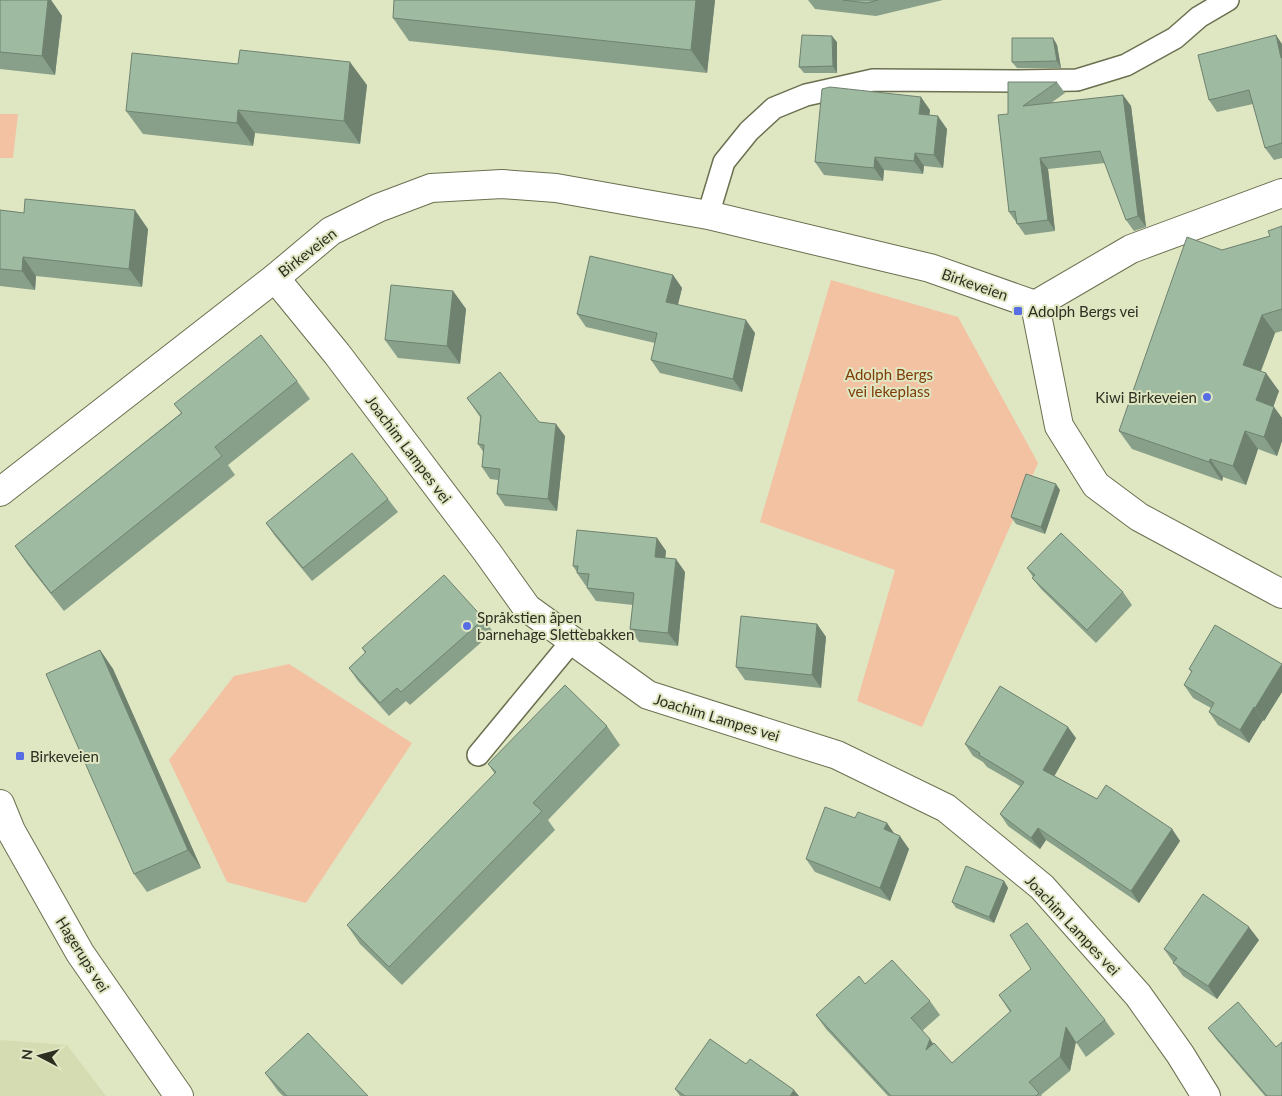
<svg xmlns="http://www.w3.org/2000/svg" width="1282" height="1096" font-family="Lato,sans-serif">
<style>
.built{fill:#d5dcb1}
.green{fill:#f3c2a3}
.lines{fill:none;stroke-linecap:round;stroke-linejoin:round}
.service-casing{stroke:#6b7050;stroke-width:24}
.minor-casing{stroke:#6b7050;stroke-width:30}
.secondary-casing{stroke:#6b7050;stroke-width:30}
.service{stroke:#fff;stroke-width:21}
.minor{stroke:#fff;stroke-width:28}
.secondary{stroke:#fff;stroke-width:28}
.wall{fill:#88a08a}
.shaded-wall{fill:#6f8270}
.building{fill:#9ebaa0;stroke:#6f8270}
.poi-dot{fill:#576de3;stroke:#dfe6c2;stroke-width:2}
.labels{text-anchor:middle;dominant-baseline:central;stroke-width:4;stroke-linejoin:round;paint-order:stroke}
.street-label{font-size:15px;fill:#2d2f21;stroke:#dfe6c2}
.poi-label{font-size:15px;fill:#2d2f21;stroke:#dfe6c2;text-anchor:start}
.park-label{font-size:15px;fill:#7e3d07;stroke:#dfe6c2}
</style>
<rect width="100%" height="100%" fill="#dfe6c2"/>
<!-- built -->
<path class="built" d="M0,1040L67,1045L106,1096H0Z"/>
<!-- green -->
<g class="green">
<path d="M0,114H18L13,158H0Z"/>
<path d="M831,280L958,317L1038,463L922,727L857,701L895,570L760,522Z"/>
<path d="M289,664L412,743L306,903L227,882L169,760L234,676Z"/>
</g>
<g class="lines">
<defs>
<g id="service">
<path d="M708,215L724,162L749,131L774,108L806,95L873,80L1017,81L1077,80L1126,65L1175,38L1199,17L1228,0"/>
<path d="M478,755L572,641"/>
</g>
<g id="minor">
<path d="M275,278L337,354L487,552L527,608L648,695L837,755L946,808L1042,887L1138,995L1180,1054L1206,1096"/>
<path d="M1035,305L1059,426L1096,485L1139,517L1282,594"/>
<path d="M0,492L275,278L331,231L378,208L431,188L502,184L556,188L708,215L930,268L1035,305L1131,249L1282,193"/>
</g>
<path id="secondary" d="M0,804L11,831L80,953L179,1096"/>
</defs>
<!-- service casing -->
<use href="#service" class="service-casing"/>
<!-- minor casing -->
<use href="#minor" class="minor-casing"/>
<!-- secondary casing -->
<use href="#secondary" class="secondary-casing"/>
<!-- service -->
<use href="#service" class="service"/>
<!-- minor -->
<use href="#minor" class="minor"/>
<!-- secondary -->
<use href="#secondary" class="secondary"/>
</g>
<!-- wall -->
<g class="wall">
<path d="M0,0H51L62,16L55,75L0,69Z"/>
<path d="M394,0H715L707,73L409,41L393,18Z"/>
<path d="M808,0H943L876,16L815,9Z"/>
<path d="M1053,38L1057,45L1061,68H1017L1012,62Z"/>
<path d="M837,42V73H804L799,67Z"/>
<path d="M1282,44V158L1274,160L1265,148L1253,104L1217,112L1209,100Z"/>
<path d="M1057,82L1065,93L1051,103L1123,95L1131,106L1146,227L1134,231L1126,220L1105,163L1048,169L1055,231L1025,235L1009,212L1008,114Z"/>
<path d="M367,85L360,144L255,133L253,146L143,134L126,111Z"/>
<path d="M930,110L929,115L947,129L943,168L924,166L923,174L884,170L883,181L824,175L815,162Z"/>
<path d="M0,210L148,229L142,287L36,276L35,290L0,286Z"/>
<path d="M1282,226V331L1275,333L1261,371L1279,391L1273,406L1282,418V441L1277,456L1258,449L1246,485L1223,477L1222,481L1132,449L1119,431L1222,250L1270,236Z"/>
<path d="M673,275L682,288L678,305L755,333L742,392L660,373L651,360L655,343L586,327L577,314Z"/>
<path d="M453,291L466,309L460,364L398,358L385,340Z"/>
<path d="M297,381L310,399L228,465L235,475L64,611L28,565L15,546L181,413L174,404Z"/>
<path d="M467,398L539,422L565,436L557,511L505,506L497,494L498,480L490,479L482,467L484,453L478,444L480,417Z"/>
<path d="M1060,490L1045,534L1016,524L1011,517Z"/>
<path d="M388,499L398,512L312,581L275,536L266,523Z"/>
<path d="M657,538L666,551L665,558L685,572L678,646L639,642L630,629L633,605L596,601L587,588V586H586L577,573V572L573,566Z"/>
<path d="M1027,568L1123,592L1132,605L1096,643L1042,590L1032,578L1033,577Z"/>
<path d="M484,619L493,632L410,705L406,701L389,716L358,681L349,668L365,653L362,648Z"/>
<path d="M817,624L826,637L821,688L745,680L736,667Z"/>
<path d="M100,650L113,669L201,868L147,892L134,874Z"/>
<path d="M1282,664V692L1264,721L1263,720L1249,743L1218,725L1209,712L1211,708L1193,698L1184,685L1192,673L1189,669Z"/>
<path d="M607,726L620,745L548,820L555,830L402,985L360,944L347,925L495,774L488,764Z"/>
<path d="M1076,738L1054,776L1097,799L1172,829L1180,841L1139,903L1046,840L1040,849L1008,826L1000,814L1020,786L987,767L983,762L973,756L965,744Z"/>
<path d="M855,818L887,823L893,833L909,849L890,901L815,872L806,859Z"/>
<path d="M1004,881L1008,888L994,923L956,908L952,902Z"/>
<path d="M1259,940L1217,999L1183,976L1164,949Z"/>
<path d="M865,984L930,1001L940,1015L922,1031L933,1044L952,1063L1010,1012L999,995L1105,1020L1115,1034L1086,1057L1076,1042L1070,1071L1041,1095L1042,1096H888L826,1029L816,1015Z"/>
<path d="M1208,1028L1276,1047L1282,1096H1265L1217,1040Z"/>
<path d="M746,1064L799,1096H680L675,1089Z"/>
<path d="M265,1073L368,1096H283L278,1091Z"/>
</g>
<!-- shaded-wall -->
<g class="shaded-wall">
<path d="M48,0H51L62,16L55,75L42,56Z"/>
<path d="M696,0H715L707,73L691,50Z"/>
<path d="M1276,35L1282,44V59L1281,58Z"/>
<path d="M832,36L837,42V73L833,66Z"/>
<path d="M1053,38L1057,45L1061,68L1057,61Z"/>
<path d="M350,62L367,85L360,144L344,121Z"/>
<path d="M1123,95L1131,106L1146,227L1138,216Z"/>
<path d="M921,97L930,110L928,127L919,114Z"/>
<path d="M238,110L255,133L253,146L237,123Z"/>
<path d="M938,116L947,129L943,168L934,155Z"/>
<path d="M915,153L924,166L923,174L914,161Z"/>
<path d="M875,157L884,170L883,181L874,168Z"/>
<path d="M1040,158L1048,169L1055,231L1048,220Z"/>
<path d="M135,210L148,229L142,287L129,269Z"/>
<path d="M23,257L36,276L35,290L22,271Z"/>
<path d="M673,275L682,288L675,315L666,302Z"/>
<path d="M453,291L466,309L460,364L447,346Z"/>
<path d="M1262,315L1275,333L1256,384L1243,365Z"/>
<path d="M746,320L755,333L742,392L733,379Z"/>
<path d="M1266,373L1279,391L1269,419L1256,400Z"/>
<path d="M1274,407L1282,418V441L1277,456L1264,437Z"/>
<path d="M556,424L565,436L557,511L548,499Z"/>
<path d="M1245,431L1258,449L1246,485L1233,466Z"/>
<path d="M1210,459L1223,477L1222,481L1209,462Z"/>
<path d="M1056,484L1060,490L1045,534L1041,527Z"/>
<path d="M657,538L666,551L664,570L655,557Z"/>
<path d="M676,559L685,572L678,646L668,633Z"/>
<path d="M817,624L826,637L821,688L812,675Z"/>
<path d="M100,650L113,669L201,868L188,850Z"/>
<path d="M1282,664V692L1264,721L1255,708Z"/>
<path d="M1254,707L1263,720L1249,743L1240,730Z"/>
<path d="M1068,727L1076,738L1051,782L1043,770Z"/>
<path d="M887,823L896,836L884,829Z"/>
<path d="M1038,828L1046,840L1040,849L1031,838Z"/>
<path d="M1172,829L1180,841L1139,903L1131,891Z"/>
<path d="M900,836L909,849L890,901L880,888Z"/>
<path d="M1004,881L1008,888L994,923L989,917Z"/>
<path d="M1249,927L1259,940L1217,999L1208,986Z"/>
<path d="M1066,1027L1076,1041L1070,1071L1060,1057Z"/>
<path d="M930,1039L940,1054L926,1050Z"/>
<path d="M794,1090L799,1096H790Z"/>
</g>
<!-- building -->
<g class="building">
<path d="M0,0H48L42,56L0,52Z"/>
<path d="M394,0H696L691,50L393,18Z"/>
<path d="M843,0H878L867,3Z"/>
<path d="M802,35L832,36L833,66L799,67Z"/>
<path d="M1276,35L1281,58L1282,57V143L1265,148L1249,90L1209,100L1198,55Z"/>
<path d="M1012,38H1053L1057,61L1012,62Z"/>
<path d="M240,50L350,62L344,121L238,110L237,123L126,111L132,53L238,64Z"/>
<path d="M1008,82H1057L1023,106L1123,95L1138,216L1126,220L1100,151L1040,158L1048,220L1017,224L1015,211L1009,212L998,115L1008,114Z"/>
<path d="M830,87L921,97L919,114L938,116L934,155L915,153L914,161L875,157L874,168L815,162L822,89Z"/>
<path d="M25,199L135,210L129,269L23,257L22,271L0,269V210L24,213Z"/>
<path d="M1282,226V309L1262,315L1243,365L1266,373L1256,400L1274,407L1264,437L1245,431L1233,466L1210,459L1209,462L1119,431L1187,237L1222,250L1270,236L1268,231Z"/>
<path d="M590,256L673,275L666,302L746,320L733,379L651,360L657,333L577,314Z"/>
<path d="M391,285L453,291L447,346L385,340Z"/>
<path d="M261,335L297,381L215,447L222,456L51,593L15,546L182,413L174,404Z"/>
<path d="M500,372L539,422L556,424L548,499L497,494L500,469L482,467L484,445L478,444L481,416L467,398Z"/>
<path d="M352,453L388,499L303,568L266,523Z"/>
<path d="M1026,474L1056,484L1041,527L1011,517Z"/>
<path d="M577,530L657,538L655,557L676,559L668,633L630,629L634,593L587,588L589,574L577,573L578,566H573Z"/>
<path d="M1061,533L1123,592L1087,630L1032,578L1035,575L1027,568Z"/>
<path d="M444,575L484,619L401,692L397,688L380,703L349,668L366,652L362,648Z"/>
<path d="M741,616L817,624L812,675L736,667Z"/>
<path d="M1215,625L1282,664L1255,708L1254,707L1240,730L1209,712L1214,703L1184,685L1192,671L1189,669Z"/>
<path d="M100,650L188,850L134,874L46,674Z"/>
<path d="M565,685L607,726L533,803L542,811L389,967L347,925L496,772L488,764Z"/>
<path d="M1000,686L1068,727L1043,770L1097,799L1106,785L1172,829L1131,891L1038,828L1031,838L1000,814L1024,782L979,755L980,753L965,744Z"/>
<path d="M825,807L855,818L858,812L887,823L884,829L900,836L880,888L806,859Z"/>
<path d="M966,866L1004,881L989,917L952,902Z"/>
<path d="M1203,894L1249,927L1208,986L1173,963L1177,958L1164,949Z"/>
<path d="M1027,923L1105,1020L1076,1043L1066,1027L1060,1057L1029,1082L1039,1093L1036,1096H891L816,1015L859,976L865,984L892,960L930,1001L911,1018L930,1039L926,1050L934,1043L952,1063L1011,1011L999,995L1031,969L1010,935Z"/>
<path d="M1238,1002L1276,1047L1282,1042V1096H1267L1208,1028Z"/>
<path d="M308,1033L368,1096H287L265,1073Z"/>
<path d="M710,1039L746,1064L750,1059L794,1090L790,1096H685L675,1089Z"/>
</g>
<!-- markers -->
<g class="poi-dot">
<rect x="1013" y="306" width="10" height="10" rx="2.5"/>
<circle cx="1207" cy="397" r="5"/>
<circle cx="467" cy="626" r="5"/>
<rect x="15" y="751" width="10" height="10" rx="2.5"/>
</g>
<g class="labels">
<!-- street labels -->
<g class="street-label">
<text transform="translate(307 252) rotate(-38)">Birkeveien</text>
<text transform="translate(975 284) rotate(19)">Birkeveien</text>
<text transform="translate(409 449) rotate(53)">Joachim Lampes vei</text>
<text transform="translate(717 717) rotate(17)">Joachim Lampes vei</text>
<text transform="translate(1073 925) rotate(47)">Joachim Lampes vei</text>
<text transform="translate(83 954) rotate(58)">Hagerups vei</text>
</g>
<!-- poi labels -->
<g class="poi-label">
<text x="1028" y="311">Adolph Bergs vei</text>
<text x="1197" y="397" text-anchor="end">Kiwi Birkeveien</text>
<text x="477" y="617">Språkstien åpen<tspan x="477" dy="17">barnehage Slettebakken</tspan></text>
<text x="30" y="756">Birkeveien</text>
</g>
<!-- park labels -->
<g class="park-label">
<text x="889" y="374">Adolph Bergs<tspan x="889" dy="17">vei lekeplass</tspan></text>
</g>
</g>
<!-- north arrow -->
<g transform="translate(40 1056) rotate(276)" stroke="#dfe6c2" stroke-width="4" paint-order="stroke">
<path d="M0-4L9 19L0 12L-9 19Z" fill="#2d2f21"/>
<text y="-8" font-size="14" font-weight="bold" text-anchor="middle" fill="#2d2f21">N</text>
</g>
</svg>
